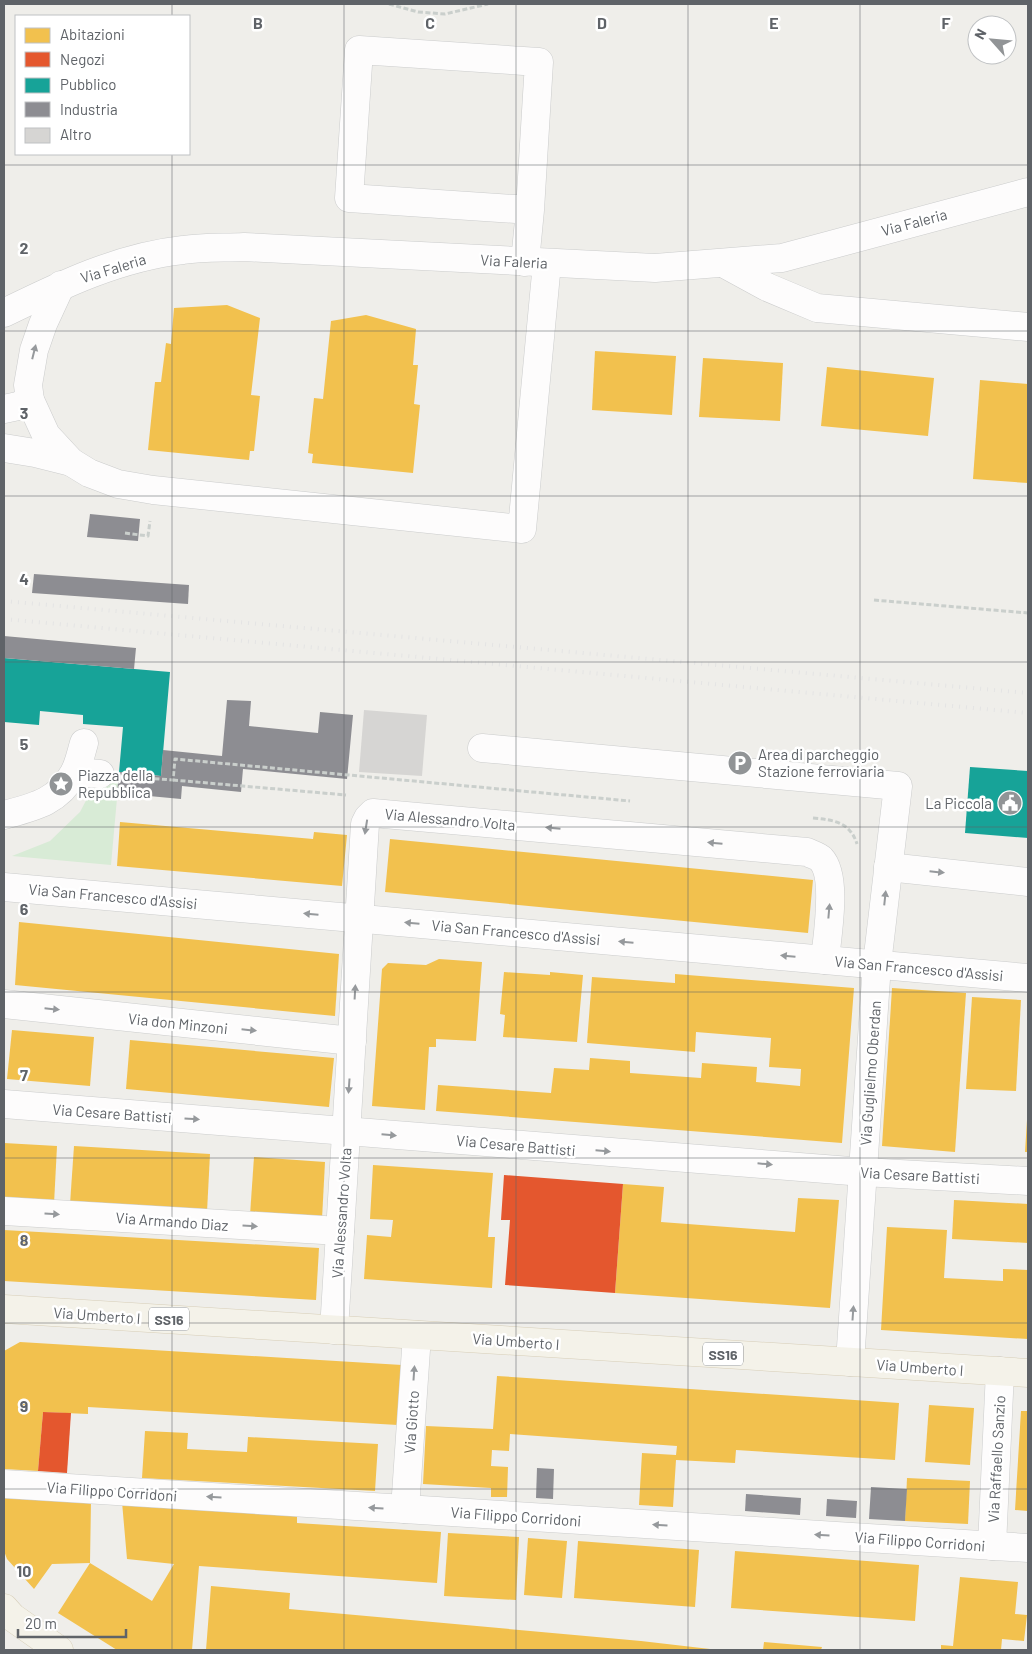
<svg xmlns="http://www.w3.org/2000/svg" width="1032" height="1654" font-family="Barlow,sans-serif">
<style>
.green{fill:#d8ebd6}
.homes{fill:#f2c14e}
.shops{fill:#e4572e}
.public{fill:#17a398}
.industry{fill:#8d8d92}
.building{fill:#d6d5d3}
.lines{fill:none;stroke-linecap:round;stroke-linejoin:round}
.minor-casing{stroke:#cbcccc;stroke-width:29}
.major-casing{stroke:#d7ceb8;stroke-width:29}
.path{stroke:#cacfcc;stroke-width:3;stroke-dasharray:5 2.5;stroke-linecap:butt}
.minor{stroke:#fdfcfc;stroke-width:28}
.major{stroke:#f4f2e9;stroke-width:28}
.rail{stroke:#e4e4e4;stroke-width:4;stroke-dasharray:1 6;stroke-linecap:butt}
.oneway{fill:#96999c}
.grid{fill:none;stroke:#5f6368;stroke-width:1;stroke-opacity:0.55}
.labels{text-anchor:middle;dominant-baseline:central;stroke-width:5;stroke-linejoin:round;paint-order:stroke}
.shield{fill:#fff;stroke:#8f9295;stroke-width:1}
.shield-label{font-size:14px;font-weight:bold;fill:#5f6368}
.street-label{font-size:15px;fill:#5f6368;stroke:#fff}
.poi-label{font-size:15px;fill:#5f6368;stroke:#fff;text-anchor:start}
.grid-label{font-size:16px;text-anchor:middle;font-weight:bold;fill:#5f6368;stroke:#fff;stroke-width:5;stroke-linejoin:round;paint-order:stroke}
</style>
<rect width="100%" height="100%" fill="#efeeea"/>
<!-- green -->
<path class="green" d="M100,774L119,776L111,865L12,856L50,841L80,812Z"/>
<!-- homes -->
<g class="homes">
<path d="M227,305L260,318L251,395L260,396L254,451H250L249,460L148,450L155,382H161L166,343L171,344L174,308Z"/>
<path d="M366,315L416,329L413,365H418L414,404L420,405L413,473L312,463L313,454L308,453L314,398L323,399L331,321Z"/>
<path d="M595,351L676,356L672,415L592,410Z"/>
<path d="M703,358L783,363L780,421L699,417Z"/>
<path d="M827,367L934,378L928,436L821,426Z"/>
<path d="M980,380L1028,384V483L973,479Z"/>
<path d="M120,822L313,839L314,832L347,835L342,886L117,866Z"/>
<path d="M390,839L813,880L808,933L385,892Z"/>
<path d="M19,922L339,954L335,1016L15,985Z"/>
<path d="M439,959L482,962L476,1041L436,1039V1047H429L425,1110L372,1106L382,969L388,963L426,965Z"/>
<path d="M504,972L550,975V972L583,975L577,1042L503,1037L505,1015L500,1014Z"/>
<path d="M675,974L854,988L842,1143L436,1111L438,1085L551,1093L554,1068L589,1070L590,1058L630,1061V1073L701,1078L702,1063L757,1067L756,1082L800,1086L801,1069L769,1067L771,1038L696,1032L695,1052L587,1043L592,977L675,983Z"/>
<path d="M892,988L966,993L955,1152L882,1146Z"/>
<path d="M972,997L1021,1000L1016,1091L966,1089Z"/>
<path d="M12,1030L94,1037L90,1086L7,1079Z"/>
<path d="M130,1040L334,1058L329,1107L126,1089Z"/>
<path d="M1027,1120H1028V1152H1025Z"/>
<path d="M4,1143L57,1146L54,1204L4,1201Z"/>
<path d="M74,1146L210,1154L207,1212L70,1204Z"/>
<path d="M254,1157L325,1162L322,1219L250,1215Z"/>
<path d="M373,1165L493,1173L488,1237H495L492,1288L364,1279L367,1235L391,1237L393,1220L370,1219Z"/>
<path d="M623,1184L664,1187L661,1222L795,1232L798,1198L839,1200L830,1308L615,1293Z"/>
<path d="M954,1200L1028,1204V1243L952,1239Z"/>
<path d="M887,1227L947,1230L944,1278L1003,1281V1269L1028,1270V1339L881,1330Z"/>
<path d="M4,1230L319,1248L316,1300L4,1281Z"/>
<path d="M20,1342L402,1365L398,1425L88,1407V1414L43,1412L38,1471L4,1469V1351Z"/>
<path d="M497,1376L899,1403L895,1460L736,1450L735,1463L676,1460L673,1507L639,1505L642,1453L676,1455L677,1446L510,1434L509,1451L492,1450L491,1466L508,1467L507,1497H491V1488L423,1484L426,1426L493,1429Z"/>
<path d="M929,1405L974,1408L970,1465L925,1462Z"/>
<path d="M1021,1411H1028V1511L1015,1510Z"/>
<path d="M145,1431L188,1433L187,1449L247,1452L248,1437L378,1444L375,1491L142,1478Z"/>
<path d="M907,1478L970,1481L968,1524L905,1521Z"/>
<path d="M4,1496L91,1501L90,1563L52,1564L34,1589L7,1559L4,1551Z"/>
<path d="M122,1502L297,1511V1523L441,1532L437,1583L199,1566L192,1650H117L58,1613L90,1563L152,1601L174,1564L127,1559Z"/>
<path d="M448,1533L519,1537L516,1600L444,1596Z"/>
<path d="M528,1538L567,1541L562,1598L524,1595Z"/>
<path d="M578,1541L699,1550L695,1607L574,1598Z"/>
<path d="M735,1551L919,1565L915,1621L731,1608Z"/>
<path d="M960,1577L1018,1582L1015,1614L1027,1615L1024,1641L1002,1639L1001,1650H941V1645L953,1646Z"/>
<path d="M211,1586L290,1593L289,1609L641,1641L710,1649V1650H206Z"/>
<path d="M764,1642L822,1647L821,1650H763Z"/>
</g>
<!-- shops -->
<g class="shops">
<path d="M504,1175L623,1184L615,1293L505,1285L510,1220H501Z"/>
<path d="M43,1412L71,1413L67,1473L38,1471Z"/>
</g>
<!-- public -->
<g class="public">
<path d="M4,658L170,672L161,776L119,772L123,727L83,724V715L40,711L39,725L4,722Z"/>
<path d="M970,767L1028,771V838L965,833Z"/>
</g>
<!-- industry -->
<g class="industry">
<path d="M90,514L140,519L138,541L87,537Z"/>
<path d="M34,574L189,585L188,604L32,593Z"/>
<path d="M4,636L136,648L134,669L4,658Z"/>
<path d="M227,700L251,701L249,726L318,733L320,712L353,715L347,779L243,769L241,792L182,786L181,799L117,793L119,772L161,776L163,750L222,756Z"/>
<path d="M537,1468L554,1469L553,1499L536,1498Z"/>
<path d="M871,1487L907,1489L905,1521L869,1519Z"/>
<path d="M746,1494L801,1498L800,1515L745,1511Z"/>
<path d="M827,1499L857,1501L856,1518L826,1516Z"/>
</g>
<!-- building -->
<path class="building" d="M364,710L427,715L422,776L359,772Z"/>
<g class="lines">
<defs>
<g id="minor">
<path d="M525,262L530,210L539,62L359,50L349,198L530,210"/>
<path d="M723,263L767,287L817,308L1028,327"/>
<path d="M61,285L43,324L34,350L28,385L30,400L46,435L71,462"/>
<path d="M4,313C61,285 119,257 183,250C203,247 224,248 244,247L655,268L782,258L1028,192"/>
<path d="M4,409L18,406L30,400"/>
<path d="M4,448L35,453L71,462L89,473L118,484L153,490L522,529L547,263"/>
<path d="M482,748L898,786L877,964L850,1362"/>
<path d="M75,772L100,774"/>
<path d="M4,815C34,807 58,802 74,773C79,764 81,753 84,743"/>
<path d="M888,867L1028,882"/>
<path d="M4,887L1028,978"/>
<path d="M4,1004L352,1041"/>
<path d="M4,1104L863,1172L1028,1181"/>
<path d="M4,1211L340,1231"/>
<path d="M334,1330L365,824L368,818L373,813L807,852C811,854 818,856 821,859C838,877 827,936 825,960"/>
<path d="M4,1484L1028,1548"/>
<path d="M405,1509L417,1335"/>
<path d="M992,1546L1000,1371"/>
</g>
<g id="major">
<path d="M4,1309L1028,1373"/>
<path d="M4,1608L12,1617L59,1650"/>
</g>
</defs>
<!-- minor casing -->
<use href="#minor" class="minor-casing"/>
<!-- major casing -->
<use href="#major" class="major-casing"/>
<!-- path -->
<g class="path">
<path d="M389,4L418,12L445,14L488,4"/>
<path d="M125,533L148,536L150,521"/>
<path d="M874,600L1028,613"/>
<path d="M132,777L173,780L175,759L630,801"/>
<path d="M173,780L346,795"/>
<path d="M813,818C834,820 850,822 857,844"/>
</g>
<!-- minor -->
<use href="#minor" class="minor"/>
<!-- major -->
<use href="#major" class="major"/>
<!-- rail -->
<g class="rail">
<path d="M4,601L1028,693"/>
<path d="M4,619L1028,713"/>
</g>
</g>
<!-- one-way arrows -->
<defs><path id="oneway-solid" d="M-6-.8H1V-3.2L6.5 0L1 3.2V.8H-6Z" transform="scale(1.25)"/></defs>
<g class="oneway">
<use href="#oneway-solid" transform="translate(34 352) rotate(-76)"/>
<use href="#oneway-solid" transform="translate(366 827) rotate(99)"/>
<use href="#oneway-solid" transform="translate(553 828) rotate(-175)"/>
<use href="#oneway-solid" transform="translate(715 843) rotate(-175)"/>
<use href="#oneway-solid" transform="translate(937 872) rotate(6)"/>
<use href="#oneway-solid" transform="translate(885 898) rotate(-84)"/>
<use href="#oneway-solid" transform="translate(829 911) rotate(-85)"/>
<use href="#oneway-solid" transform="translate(311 914) rotate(-175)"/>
<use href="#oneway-solid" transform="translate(412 923) rotate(-175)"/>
<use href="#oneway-solid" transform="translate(626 942) rotate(-175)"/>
<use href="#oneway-solid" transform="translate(788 956) rotate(-175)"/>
<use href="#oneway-solid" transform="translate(355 992) rotate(-87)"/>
<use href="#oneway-solid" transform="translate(52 1009) rotate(6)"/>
<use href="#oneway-solid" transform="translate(249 1030) rotate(6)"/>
<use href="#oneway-solid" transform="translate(349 1086) rotate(94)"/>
<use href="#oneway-solid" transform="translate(192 1119) rotate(4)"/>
<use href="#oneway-solid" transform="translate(389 1135) rotate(5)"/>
<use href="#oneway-solid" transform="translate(603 1151) rotate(5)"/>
<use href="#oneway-solid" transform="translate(765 1164) rotate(5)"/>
<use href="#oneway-solid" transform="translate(52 1214) rotate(4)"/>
<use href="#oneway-solid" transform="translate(250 1226) rotate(4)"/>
<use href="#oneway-solid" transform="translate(853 1313) rotate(-86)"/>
<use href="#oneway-solid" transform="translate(414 1373) rotate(-86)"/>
<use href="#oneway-solid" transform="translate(214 1497) rotate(-176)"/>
<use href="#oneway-solid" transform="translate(376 1508) rotate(-176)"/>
<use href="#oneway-solid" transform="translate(660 1525) rotate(-176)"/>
<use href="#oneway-solid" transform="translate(822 1535) rotate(-176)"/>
</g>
<!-- grid -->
<path class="grid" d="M172,4V16M344,4V1650M516,4V1650M688,4V1650M860,4V1650M172,154V1650M4,165H1028M4,331H1028M4,496H1028M4,662H1028M4,827H1028M4,992H1028M4,1158H1028M4,1323H1028M4,1489H1028"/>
<!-- icons -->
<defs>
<symbol id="parking-disc" viewBox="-11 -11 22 22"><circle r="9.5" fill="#919496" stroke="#fff"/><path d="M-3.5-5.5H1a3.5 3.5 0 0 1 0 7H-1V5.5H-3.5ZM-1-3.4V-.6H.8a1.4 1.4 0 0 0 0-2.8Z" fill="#fff"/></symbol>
<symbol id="sight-disc" viewBox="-11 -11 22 22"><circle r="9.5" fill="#919496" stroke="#fff"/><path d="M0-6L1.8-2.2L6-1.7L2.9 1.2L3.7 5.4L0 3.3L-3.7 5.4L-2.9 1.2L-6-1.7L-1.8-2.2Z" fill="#fff"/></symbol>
<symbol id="civic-disc" viewBox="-11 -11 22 22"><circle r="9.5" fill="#919496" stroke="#fff"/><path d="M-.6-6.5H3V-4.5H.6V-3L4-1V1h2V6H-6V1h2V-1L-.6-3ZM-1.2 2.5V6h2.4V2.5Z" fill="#fff"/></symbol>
</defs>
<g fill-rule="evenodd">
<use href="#parking-disc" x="726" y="749" width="28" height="28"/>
<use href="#sight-disc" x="47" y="770" width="28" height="28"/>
<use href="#civic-disc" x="996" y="789" width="28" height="28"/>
</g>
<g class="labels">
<!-- shield labels -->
<g class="shield">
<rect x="149" y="1307.5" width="40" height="23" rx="4"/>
<rect x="703" y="1342.5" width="40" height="23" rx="4"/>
</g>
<g class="shield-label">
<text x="169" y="1319">SS16</text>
<text x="723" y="1354">SS16</text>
</g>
<!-- street labels -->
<g class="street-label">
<text transform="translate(914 222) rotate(-15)">Via Faleria</text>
<text transform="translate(514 261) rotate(3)">Via Faleria</text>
<text transform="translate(113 268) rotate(-17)">Via Faleria</text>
<text transform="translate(450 819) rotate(5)">Via Alessandro Volta</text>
<text transform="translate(113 896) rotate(5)">Via San Francesco d'Assisi</text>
<text transform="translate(516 932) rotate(5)">Via San Francesco d'Assisi</text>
<text transform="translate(919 968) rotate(5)">Via San Francesco d'Assisi</text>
<text transform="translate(178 1023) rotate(6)">Via don Minzoni</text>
<text transform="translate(870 1073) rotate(-86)">Via Guglielmo Oberdan</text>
<text transform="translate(112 1113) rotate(4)">Via Cesare Battisti</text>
<text transform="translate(516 1145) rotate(5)">Via Cesare Battisti</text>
<text transform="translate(920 1175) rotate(3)">Via Cesare Battisti</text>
<text transform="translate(341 1213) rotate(-86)">Via Alessandro Volta</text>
<text transform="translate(172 1221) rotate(4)">Via Armando Diaz</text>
<text transform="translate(97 1315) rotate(4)">Via Umberto I</text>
<text transform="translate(516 1341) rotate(4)">Via Umberto I</text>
<text transform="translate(920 1367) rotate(4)">Via Umberto I</text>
<text transform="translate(411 1422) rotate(-86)">Via Giotto</text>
<text transform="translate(996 1459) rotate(-87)">Via Raffaello Sanzio</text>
<text transform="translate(112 1491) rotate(4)">Via Filippo Corridoni</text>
<text transform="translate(516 1516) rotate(4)">Via Filippo Corridoni</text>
<text transform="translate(920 1541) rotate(4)">Via Filippo Corridoni</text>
</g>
<!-- poi labels -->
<g class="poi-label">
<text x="758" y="754">Area di parcheggio<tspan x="758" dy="17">Stazione ferroviaria</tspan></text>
<text x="78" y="775">Piazza della<tspan x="78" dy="17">Repubblica</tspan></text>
<text x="992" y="803" text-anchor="end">La Piccola</text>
</g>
</g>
<g class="grid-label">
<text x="258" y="29">B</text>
<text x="430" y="29">C</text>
<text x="602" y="29">D</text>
<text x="774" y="29">E</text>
<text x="946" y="29">F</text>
<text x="24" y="254">2</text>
<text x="24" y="419">3</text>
<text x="24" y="585">4</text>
<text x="24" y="750">5</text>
<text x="24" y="915">6</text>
<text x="24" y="1081">7</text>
<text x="24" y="1246">8</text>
<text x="24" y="1412">9</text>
<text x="24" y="1577">10</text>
</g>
<!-- border -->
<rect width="1032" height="1654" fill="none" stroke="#5f6368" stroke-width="10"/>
<!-- legend -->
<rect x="15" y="15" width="175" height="140" fill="#ffffff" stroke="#bfc1c3"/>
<rect x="25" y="28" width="25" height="15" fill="#f2c14e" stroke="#bfc1c3"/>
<text x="60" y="40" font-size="15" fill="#5f6368">Abitazioni</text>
<rect x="25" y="52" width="25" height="15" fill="#e4572e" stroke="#bfc1c3"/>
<text x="60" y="65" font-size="15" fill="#5f6368">Negozi</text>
<rect x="25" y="78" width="25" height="15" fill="#17a398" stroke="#bfc1c3"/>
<text x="60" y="90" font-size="15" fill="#5f6368">Pubblico</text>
<rect x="25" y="102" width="25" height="15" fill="#8d8d92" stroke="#bfc1c3"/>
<text x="60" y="115" font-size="15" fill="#5f6368">Industria</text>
<rect x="25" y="128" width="25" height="15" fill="#d6d5d3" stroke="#bfc1c3"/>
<text x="60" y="140" font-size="15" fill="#5f6368">Altro</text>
<!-- north arrow -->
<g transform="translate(992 40) rotate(297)"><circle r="24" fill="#ffffff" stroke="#bfc1c3"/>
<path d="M0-4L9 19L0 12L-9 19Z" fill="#919496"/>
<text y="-8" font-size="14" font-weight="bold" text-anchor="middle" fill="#5f6368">N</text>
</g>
<!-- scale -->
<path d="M18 1629v8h108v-8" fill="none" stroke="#5f6368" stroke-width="2.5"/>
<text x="25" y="1629" font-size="15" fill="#5f6368" stroke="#ffffff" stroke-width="4" paint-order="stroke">20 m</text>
</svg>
